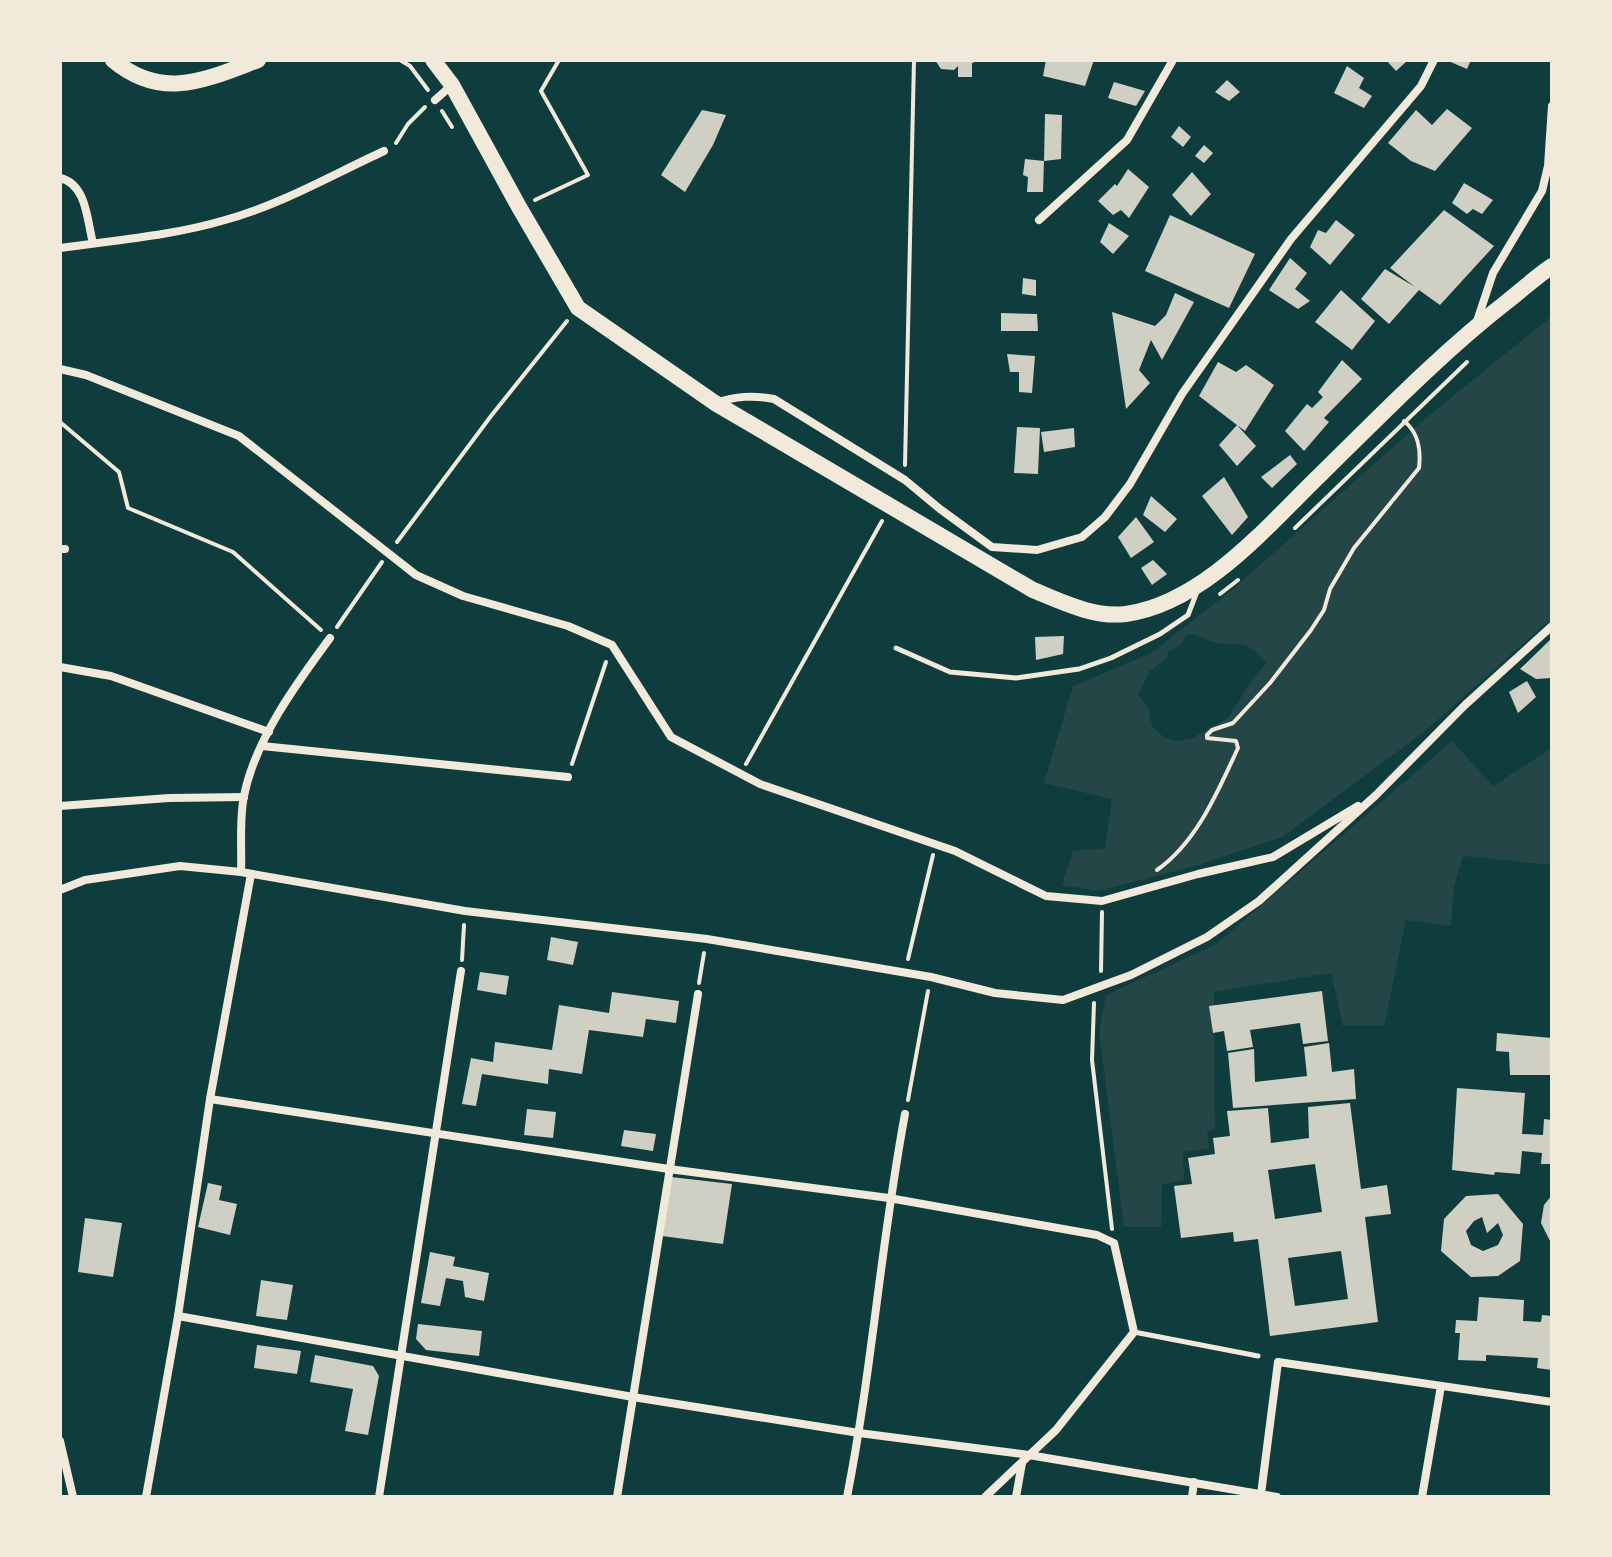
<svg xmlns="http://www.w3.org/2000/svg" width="1612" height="1557" font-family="Raleway,sans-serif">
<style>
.green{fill:#244646;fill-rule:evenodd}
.building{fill:#cfcfc3;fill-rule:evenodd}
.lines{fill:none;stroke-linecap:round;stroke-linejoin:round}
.path{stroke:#f1e9da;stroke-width:4}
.service{stroke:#f1e9da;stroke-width:5}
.minor{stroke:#f1e9da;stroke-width:8}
.trunk{stroke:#f1e9da;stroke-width:16}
</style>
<rect width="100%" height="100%" fill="#0f3d3e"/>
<!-- green -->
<g class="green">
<path d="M1552,316V618L1424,732L1282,837L1199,865L1097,891L1062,885L1073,851L1105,848L1112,799L1044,783L1073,686L1150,654L1233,589L1426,418ZM1187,634C1198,634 1201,638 1210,641C1239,650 1243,634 1266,663L1252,680L1228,718L1191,739L1177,741L1165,738L1152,727L1148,708L1138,694L1150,671L1165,660L1169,651L1180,646Z"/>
<path d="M1452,741L1493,786L1552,748V865L1463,856L1454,887L1451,926L1406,920L1384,1026H1343L1331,973L1214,992L1215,1129L1207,1133L1209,1148L1183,1152L1184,1180L1162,1185L1161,1227H1124L1099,1032L1106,995L1215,945Z"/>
</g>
<!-- building -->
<g class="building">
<path d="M935,60H981L972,63V77H958V66L954,70L941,69Z"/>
<path d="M1046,60H1094L1085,86L1043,76Z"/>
<path d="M1386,60H1405L1407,61L1396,71Z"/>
<path d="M1446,60H1471L1467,69Z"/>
<path d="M1347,66L1364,78L1359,88L1372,96L1364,108L1334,93Z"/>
<path d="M1227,80L1240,92L1229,101L1215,92Z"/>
<path d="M1114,82L1145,91L1136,106L1108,98Z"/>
<path d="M1447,109L1472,128L1435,171L1411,161L1388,143L1416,110L1432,125Z"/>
<path d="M702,110L726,115L713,145L685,192L661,175Z"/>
<path d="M1045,114L1062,115L1061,159L1044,161Z"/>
<path d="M1179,126L1191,137L1183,147L1171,137Z"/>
<path d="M1204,145L1213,153L1204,163L1195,156Z"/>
<path d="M1025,159L1044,161L1043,192H1027L1028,177L1023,175Z"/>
<path d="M1128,169L1149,187L1129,218L1121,210L1113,215L1098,201L1115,184L1117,186Z"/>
<path d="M1192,172L1211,194L1191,216L1172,195Z"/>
<path d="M1464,183L1493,200L1482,214L1473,209L1467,214L1452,203Z"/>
<path d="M1444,210L1494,246L1440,305L1419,290L1389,324L1361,299L1385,269L1415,287L1390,268Z"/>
<path d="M1170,215L1255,254L1229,308L1145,271Z"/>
<path d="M1336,220L1355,235L1330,265L1310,247L1318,230L1326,233Z"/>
<path d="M1109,223L1129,236L1113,254L1100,242Z"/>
<path d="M1290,258L1307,273L1295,289L1310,301L1298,309L1269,290Z"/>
<path d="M1023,278L1036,280V296L1022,294Z"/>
<path d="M1341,290L1375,321L1352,350L1315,322Z"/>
<path d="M1175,293L1194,302L1162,360L1151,340L1139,370L1150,383L1126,409L1112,312L1155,326L1166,315Z"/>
<path d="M1001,313L1037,314L1038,331H1001Z"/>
<path d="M1007,354L1035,356L1032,393L1019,392V372H1010Z"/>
<path d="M1342,360L1362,379L1324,418L1329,422L1304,451L1285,431L1307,404L1312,408L1323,397L1318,392Z"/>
<path d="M1218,362L1236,372L1246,365L1274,385L1245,431L1237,425L1256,446L1237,466L1219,445L1237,425L1199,396Z"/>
<path d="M1017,427L1040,428L1038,474L1014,473Z"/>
<path d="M1074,428L1075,447L1044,452L1041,432Z"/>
<path d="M1290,455L1297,464L1272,488L1261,477Z"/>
<path d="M1224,477L1248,517L1232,535L1202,496Z"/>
<path d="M1151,496L1177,519L1165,532L1143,515Z"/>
<path d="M1136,517L1154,542L1131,558L1118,537Z"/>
<path d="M1153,560L1167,574L1152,585L1141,568Z"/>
<path d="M1064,636L1063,654L1036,660L1035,637Z"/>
<path d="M1552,638V678L1536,679L1520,669Z"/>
<path d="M1527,681L1536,697L1518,713L1509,692Z"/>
<path d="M551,937L578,942L573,965L547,960Z"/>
<path d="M480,972L509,976L506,995L477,990Z"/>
<path d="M1322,991L1328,1041L1303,1044L1300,1023L1250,1030L1253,1047L1227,1051L1224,1031L1213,1033L1209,1006Z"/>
<path d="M612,992L679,1001L676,1023L646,1019L643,1037L589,1030L582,1074L549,1069L548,1084L482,1074L476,1106L462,1104L471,1058L493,1062L495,1042L552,1050L559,1005L609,1013Z"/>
<path d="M1497,1033L1552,1038V1075H1510L1509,1052L1496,1051Z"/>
<path d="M1329,1043L1332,1072L1354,1069L1356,1099L1233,1108L1228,1053L1254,1049L1255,1082L1307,1076L1304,1047Z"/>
<path d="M1457,1088L1525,1093L1522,1134L1543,1135L1544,1119L1552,1120V1164H1541L1542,1153L1522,1151L1520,1174L1495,1172L1494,1175L1452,1170Z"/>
<path d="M1350,1103L1361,1189L1387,1185L1391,1214L1365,1217L1378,1322L1270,1336L1258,1239L1234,1242L1233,1232L1181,1238L1174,1186L1192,1184L1188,1158L1215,1154L1213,1138L1230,1136L1227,1111L1268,1108L1271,1143L1309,1138L1308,1107ZM1315,1164L1322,1212L1275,1219L1268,1170ZM1341,1251L1348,1299L1295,1306L1288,1258Z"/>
<path d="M527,1109L556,1112L553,1138L524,1135Z"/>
<path d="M624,1130L656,1134L653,1151L621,1146Z"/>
<path d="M671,1177L732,1184L723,1244L662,1236Z"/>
<path d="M208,1183L222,1186L219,1200L237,1204L230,1235L198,1227Z"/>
<path d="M1498,1194L1523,1224L1520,1261L1498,1276L1471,1277L1441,1251L1444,1219L1466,1196ZM1482,1217L1487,1233L1498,1223L1503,1235L1498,1245L1483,1251L1471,1245L1466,1231L1474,1221Z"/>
<path d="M1552,1195V1245L1541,1223L1544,1205Z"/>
<path d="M85,1218L122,1223L113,1277L78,1272Z"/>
<path d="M430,1252L455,1257L453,1266L489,1273L484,1301L465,1297L463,1281L446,1278L440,1306L421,1303Z"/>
<path d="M261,1280L293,1285L287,1320L256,1316Z"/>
<path d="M1479,1297L1524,1300L1523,1321L1541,1322L1542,1315L1552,1316V1370L1537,1368L1538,1358L1486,1355V1361L1458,1360L1460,1333H1455L1456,1320L1477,1321Z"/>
<path d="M418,1324L482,1331L479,1356L426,1350L416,1339Z"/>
<path d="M257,1345L301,1351L297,1374L254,1368Z"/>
<path d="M315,1355L373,1366L379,1376L368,1435L345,1431L353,1389L310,1382Z"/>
</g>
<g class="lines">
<!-- path -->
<g class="path">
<path d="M400,60L410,66L428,90"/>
<path d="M442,111L452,127"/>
<path d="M396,143L408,124L425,107"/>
<path d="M535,200L588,175L541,91L559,60"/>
<path d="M60,422L119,472L128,508L233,552L321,630"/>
<path d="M905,465L914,60"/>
<path d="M1295,528L1467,362"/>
<path d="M397,542L491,416L567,321"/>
<path d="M1220,594L1238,580"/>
<path d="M337,627L382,562"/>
<path d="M572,764L606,662"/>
<path d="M746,764L882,521"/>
<path d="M1157,870C1197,842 1218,791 1238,748L1236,741L1207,738V735L1212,730L1233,723L1270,683L1311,630L1324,610L1330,589L1354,548L1419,468C1421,450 1419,433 1404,421"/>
<path d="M908,959L933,855"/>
<path d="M462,960L464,925"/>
<path d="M1101,971L1102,912"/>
<path d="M699,983L704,953"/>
<path d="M1094,1003L1092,1060L1112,1229"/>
<path d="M908,1100L928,991"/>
</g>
<!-- service -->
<g class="service">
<path d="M896,648L950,672L1016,678L1079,669L1111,658L1160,634L1188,615L1198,589"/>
<path d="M1134,1332L1258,1356"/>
</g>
<!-- minor -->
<g class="minor">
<path d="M435,100L452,85"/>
<path d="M60,178C87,184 87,221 93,243"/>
<path d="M1039,220L1127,140L1173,60"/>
<path d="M60,248C115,240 171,236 225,220C280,205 332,175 384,151"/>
<path d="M1477,321L1493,273L1542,191L1548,166L1552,106"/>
<path d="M60,369L86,375L239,436L416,575L463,596L568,626L612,645L671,737L760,784L955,851L1046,896L1102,901L1198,874L1273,857L1358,806"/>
<path d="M715,403C736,396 753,395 774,399L905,480L940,509L992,547L1037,550L1082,537L1105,517L1130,484L1182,394L1291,239L1421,86L1434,60"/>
<path d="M60,549H65"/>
<path d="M60,667L111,676L269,732"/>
<path d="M262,746L568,777"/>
<path d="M60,806L169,798L244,797"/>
<path d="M241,872C242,847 239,820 244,796C255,740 296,684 330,638"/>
<path d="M60,890L85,880L180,866L241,872L465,911L707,939L931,977L995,993L1063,1000L1131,975L1207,937L1259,901L1376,795L1465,705L1552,626"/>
<path d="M210,1099L669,1169L889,1198L1097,1235L1114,1243L1134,1332L1056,1430L985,1497"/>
<path d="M178,1316L633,1397L859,1433L1029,1455L1277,1497"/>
<path d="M60,1441L73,1497"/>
<path d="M1261,1494L1278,1362L1552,1402"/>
<path d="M146,1497L178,1316L210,1099L251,874"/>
<path d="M379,1497L461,971"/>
<path d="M617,1497L698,994"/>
<path d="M847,1497C872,1370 881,1241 905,1114"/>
<path d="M1016,1497L1022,1463"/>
<path d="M1192,1497L1194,1482"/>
<path d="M1422,1497L1441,1386"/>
</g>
<!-- trunk -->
<g class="trunk">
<path d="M113,60C162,101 205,80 258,60"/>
<path d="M433,60L452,85L519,207L578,308L715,403L1033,590C1062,602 1094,618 1126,614C1204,603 1268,525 1321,474C1382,414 1442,352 1509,300C1523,289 1537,276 1552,266"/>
</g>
</g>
<!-- border -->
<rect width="1612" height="1557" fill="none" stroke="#f1e9da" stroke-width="124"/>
</svg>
